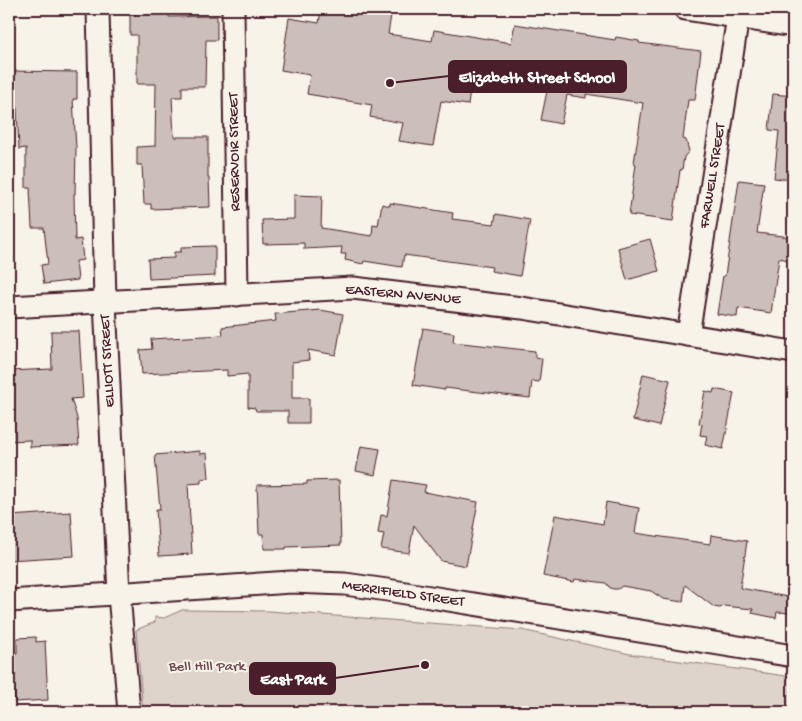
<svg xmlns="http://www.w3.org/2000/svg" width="802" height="721" font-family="'Gochi Hand',sans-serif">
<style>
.green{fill:#ded4cc;stroke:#947a7c}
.building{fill:#ccbfb9;stroke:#4a1f2b}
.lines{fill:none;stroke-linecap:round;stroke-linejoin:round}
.street-casing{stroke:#4a1f2b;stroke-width:25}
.street{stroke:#f7f3e8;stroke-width:21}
.labels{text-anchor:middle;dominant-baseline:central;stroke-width:4;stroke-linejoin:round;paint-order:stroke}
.street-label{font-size:15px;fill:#4a1f2b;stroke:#f7f3e8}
.park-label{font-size:15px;fill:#6f4c53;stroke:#f7f3e8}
.leader{fill:none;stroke:#4a1f2b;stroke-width:2}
.callout-dot{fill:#4a1f2b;stroke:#f7f3e8;stroke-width:2}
.callout{fill:#4a1f2b;stroke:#4a1f2b;stroke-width:2}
.callout-label{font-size:16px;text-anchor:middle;font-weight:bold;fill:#fff}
</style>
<rect width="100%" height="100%" fill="#f7f3e8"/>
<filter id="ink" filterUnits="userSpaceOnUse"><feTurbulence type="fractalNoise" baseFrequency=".02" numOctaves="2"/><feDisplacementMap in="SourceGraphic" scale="10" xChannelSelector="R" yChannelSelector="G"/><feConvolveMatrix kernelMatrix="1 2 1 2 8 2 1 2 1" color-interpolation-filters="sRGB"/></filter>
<g filter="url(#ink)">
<!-- green -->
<path class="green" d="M182,610L269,611L522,630L630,654L793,677V712H143L136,630L155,622V617L164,618Z"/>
<!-- building -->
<g class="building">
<path d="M135,9H169V17L217,16V40H206L205,87H182V97H172L174,137H208V178H209L210,207L151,209V204H144L142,165H137V147L155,146L156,84H137V35H130V15H135Z"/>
<path d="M321,9H392L388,34L432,41L434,30L511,43L515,24L615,40L616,37L639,41V43L701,51L695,100H688L683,139L686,140L689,151L684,157L682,170H680L673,221L629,215L636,164L634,163L643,103L586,94V98L567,95L561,124L541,120L547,91L472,78L468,105L441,101L433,146L399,141L403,123L370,117L372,105L307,94L310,75L281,70L289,18L319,23Z"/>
<path d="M9,71L77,72V99H73L76,148L75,194H74L75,240L81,239L83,260L76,261L78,280L44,284L41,265L48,264L44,228H32L30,188H26V148L19,149L16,91L9,92Z"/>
<path d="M773,94L793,96V180L774,178L779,131L769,130Z"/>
<path d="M739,180L764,183L757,233L791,237L788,260L779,258L771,313L738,308L737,317L717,314L723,276H725Z"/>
<path d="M294,195L322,196L321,228L372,236L373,224L378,225L382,204L390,206V203L453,213L452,219L494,224L496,214L530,220L520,276L491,271L492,267L404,255L402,267L364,261L363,264L345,260L346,254H341L342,247L304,249V243L263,244L262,220L294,219Z"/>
<path d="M650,239L659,271L627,280L618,248Z"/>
<path d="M215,246V276L149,279L148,259L174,258V252H181V247Z"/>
<path d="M320,310L343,314L336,355L308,350L309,360L292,362V398H309V423H288V411H256L255,408L248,407V374L227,376V370L142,374L140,350L152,349L151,339L223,335L222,327L276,321L275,314Z"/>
<path d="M423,328L454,333L453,342L535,351V358L542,359L539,382L532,381L530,398L445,388V390L413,385Z"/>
<path d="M51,331H79L83,398L71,399L77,418L79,445L30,447V440L9,441V371L52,369Z"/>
<path d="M643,374L670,380L659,426L633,420Z"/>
<path d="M714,389L734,393L723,449L705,445L707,436L700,435L702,424L699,423L705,391L713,393Z"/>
<path d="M361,446L380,449L375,475L356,471Z"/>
<path d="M200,451V454L207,453L209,478L201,479V483L188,484L192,554L159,556L156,509H160L155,455Z"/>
<path d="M339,480L341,545L286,547V549H264L263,534H259L257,485L307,484V481Z"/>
<path d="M393,480L426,485L424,492L478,502L466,566L441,561L414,525L409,553L381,549L384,534L378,533L381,515L387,516Z"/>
<path d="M606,502L639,508L635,533L710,544L711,535L747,541L740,588L793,598V613L777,612L776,618L752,613L753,609L724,606L720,608L714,607L685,585L683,602L663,599L651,591L622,586L618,589H613L609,587L606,583L575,579L574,582L543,576L555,515L603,524Z"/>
<path d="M71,512L74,556L9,560V516Z"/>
<path d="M36,637V642L45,641L48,700L15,702L12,654L17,653V638Z"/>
</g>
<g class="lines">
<defs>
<g id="street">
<path d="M98,9L105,302L119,594L129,712"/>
<path d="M233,9L237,295"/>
<path d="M685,9L793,26"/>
<path d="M9,307L353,288L522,308L793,352"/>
<path d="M688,335L738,17"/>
<path d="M9,601L291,582L345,584L387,590L793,656"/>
</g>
</defs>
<!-- street casing -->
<use href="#street" class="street-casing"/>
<!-- street -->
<use href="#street" class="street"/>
</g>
</g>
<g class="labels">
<!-- street labels -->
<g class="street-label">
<text transform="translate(235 152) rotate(-91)">RESERVOIR STREET</text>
<text transform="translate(713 176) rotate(-81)">FARWELL STREET</text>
<text transform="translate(403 295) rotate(5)">EASTERN AVENUE</text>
<text transform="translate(108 361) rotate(-93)">ELLIOTT STREET</text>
<text transform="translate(403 594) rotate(8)">MERRIFIELD STREET</text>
</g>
<!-- park labels -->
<g class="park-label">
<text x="207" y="667">Bell Hill Park</text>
</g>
</g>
<!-- callouts -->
<path class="leader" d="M390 83L449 76M425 665L335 678"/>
<g class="callout-dot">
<circle cx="390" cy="83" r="5"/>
<circle cx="425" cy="665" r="5"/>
</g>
<g class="callout">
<rect x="449" y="61" width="177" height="31" rx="5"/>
<rect x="250" y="663" width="85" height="31" rx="5"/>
</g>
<g class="callout-label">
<text x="537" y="82">Elizabeth Street School</text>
<text x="293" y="684">East Park</text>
</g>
<!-- margin -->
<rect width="802" height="721" fill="none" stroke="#f7f3e8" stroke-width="30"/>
<rect x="15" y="15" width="772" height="691" fill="none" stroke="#4a1f2b" stroke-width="2" filter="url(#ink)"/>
</svg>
